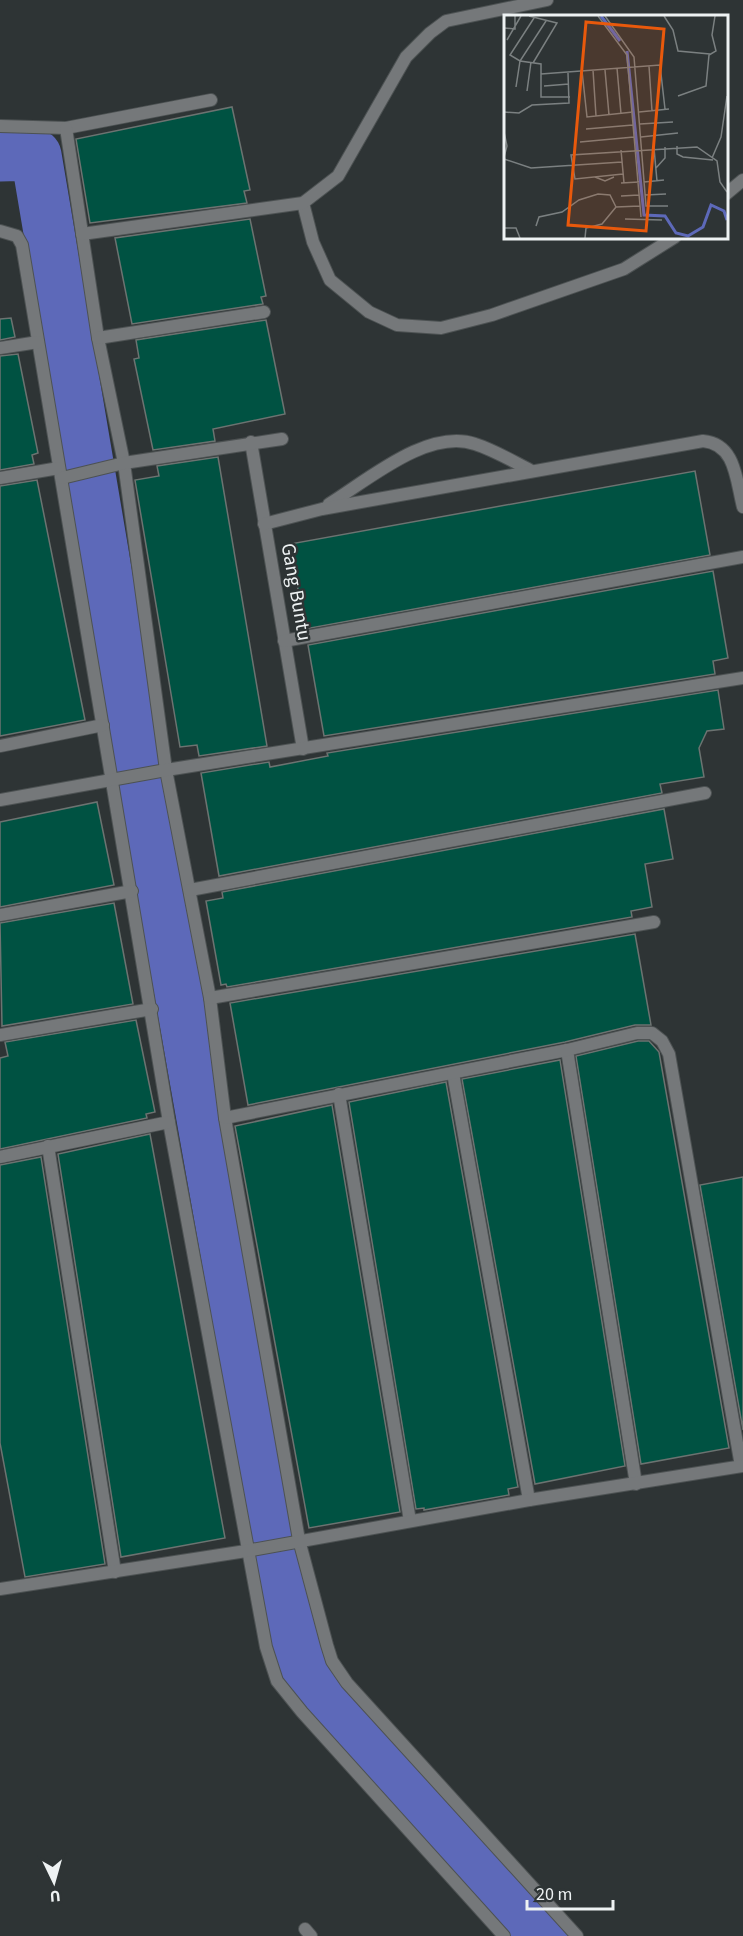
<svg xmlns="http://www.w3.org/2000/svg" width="743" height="1936" font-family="'Source Sans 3',sans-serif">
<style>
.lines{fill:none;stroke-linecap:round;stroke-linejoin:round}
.river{stroke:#5d69b9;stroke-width:51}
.building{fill:#005242;stroke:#6c7371;stroke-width:1.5}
.street-casing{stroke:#4d5253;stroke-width:14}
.street{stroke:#75787a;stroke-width:12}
.labels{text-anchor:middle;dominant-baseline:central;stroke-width:5;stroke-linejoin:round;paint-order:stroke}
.street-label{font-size:20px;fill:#eef2f3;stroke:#2e3435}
.inset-river{fill:none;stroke:#5d69b9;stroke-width:3}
.inset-road{fill:none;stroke:#7b8081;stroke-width:1.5}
.view{fill:#e8590c;fill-opacity:0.15;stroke:#e8590c;stroke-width:3}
.inset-edge{fill:none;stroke:#eef2f3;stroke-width:3}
</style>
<rect width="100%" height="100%" fill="#2e3435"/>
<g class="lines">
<!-- river -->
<path class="river" d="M0,156L36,155L134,735L295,1643L312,1680L543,1936"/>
</g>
<!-- building -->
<g class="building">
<path d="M232,107L250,190L244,191L247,203L90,223L76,139Z"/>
<path d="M250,219L266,296L261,297L263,304L132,324L115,238Z"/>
<path d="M11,318L15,337L0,340V319Z"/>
<path d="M266,320L285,414L213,429L215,441L153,450L134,359L139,358L136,340Z"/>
<path d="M18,354L38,453L32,455L34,464L0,470V356Z"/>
<path d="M218,457L267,746L199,756L197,745L180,747L135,480L159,476L157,466Z"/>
<path d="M695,471L710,555L305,629L290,544Z"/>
<path d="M37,480L85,720L0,736V486Z"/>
<path d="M713,571L728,658L713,661L715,674L324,736L308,645Z"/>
<path d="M718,690L724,729L707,731L699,748L704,777L660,784L662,793L219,876L201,773L269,762L270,767L328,756L327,753Z"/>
<path d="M97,802L114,885L0,907V822Z"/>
<path d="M664,809L673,859L645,864L652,907L631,911L632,917L227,987L226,984L221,985L206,901L223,898L222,892Z"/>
<path d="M114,903L133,1004L2,1026L0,923Z"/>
<path d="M635,934L651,1025H635L565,1042L248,1105L230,1003Z"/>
<path d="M136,1020L155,1112L146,1114L147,1118L0,1149V1058L8,1056L5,1042Z"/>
<path d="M638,1041H649L659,1052L729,1448L641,1464L576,1056Z"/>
<path d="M560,1060L625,1466L535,1484L462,1079Z"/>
<path d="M446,1082L518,1487L508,1489L509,1495L424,1510V1508L416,1509L349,1102Z"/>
<path d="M332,1105L400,1512L309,1528L235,1126Z"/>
<path d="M150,1134L225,1538L121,1557L58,1154Z"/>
<path d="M41,1157L105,1564L25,1577L0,1443V1165Z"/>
<path d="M743,1177V1430L700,1185Z"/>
</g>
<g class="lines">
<defs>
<g id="street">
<path d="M0,126L66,128L211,100"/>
<path d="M66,128L98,338L124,463L166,770L210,998L225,1118L299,1540L327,1645L332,1661L347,1683L577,1936"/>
<path d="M726,194L743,180"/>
<path d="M303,203L313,242L330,280L369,312L397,325L441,328L492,315L624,269L675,237"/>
<path d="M0,231L17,236L22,245L169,1122L266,1647L277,1681L302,1712L504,1936"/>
<path d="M82,234L303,203L338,176L406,57L430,33L446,21L547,0"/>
<path d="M98,338L264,312"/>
<path d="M0,348L38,342"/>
<path d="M251,442L303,749"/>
<path d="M0,478L59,468"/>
<path d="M62,478L124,463L282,439"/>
<path d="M329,504C368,480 428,428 475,444C494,450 512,461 530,470"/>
<path d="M264,524L322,509L703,441C736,444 736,480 743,507"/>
<path d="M284,641L743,557"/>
<path d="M0,746L103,725"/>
<path d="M0,800L166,770L743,678"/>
<path d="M190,890L705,793"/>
<path d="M0,915L132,891"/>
<path d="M210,998L654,922"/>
<path d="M0,1035L152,1009"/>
<path d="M567,1050L636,1484"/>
<path d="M453,1073L529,1500"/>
<path d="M339,1094L410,1521"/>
<path d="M225,1118L567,1050L637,1033H652L662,1041L669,1054L741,1466"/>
<path d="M48,1146L115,1572"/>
<path d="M0,1157L169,1122"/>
<path d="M0,1589L246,1551L529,1500L743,1466"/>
<path d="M305,1929L311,1936"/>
</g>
</defs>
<!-- street casing -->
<use href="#street" class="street-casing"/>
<!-- street -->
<use href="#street" class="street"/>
</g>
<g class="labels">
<!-- street labels -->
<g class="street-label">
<text transform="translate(296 592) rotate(80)">Gang Buntu</text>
</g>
</g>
<!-- overview -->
<g transform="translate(504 15)">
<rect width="224" height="224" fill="#2e3435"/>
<path class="inset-river" d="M97,1L116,26M123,36L140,200L161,201L172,218L184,221L199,212L207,190L220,196L223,205"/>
<path class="inset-road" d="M25,1L53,8L29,48M94,1L123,40L137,202M101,1L130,42L142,191H164M160,1L169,15L174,36L206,39M30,3L6,40L16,46L37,49V82H66M0,13L11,14V1M3,25L17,1M145,51L148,96M113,53L117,99M89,55L92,101M101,55L105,100M78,56L83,102L129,97M37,59L156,50L161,94M40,71L65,69M12,72L16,46L42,6M23,76L27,47M174,81L202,71L205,40L212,36L208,20L211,1M0,97L15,98L28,90L65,88L64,58M135,97L165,94M136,109L169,107M82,114L129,110M0,117L3,131L0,142M137,122L174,118M76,127L130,122M173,131V139L179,142L209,145M150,133L153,166M117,135L120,168M208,143L217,122L223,81M0,144L27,153L118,147M152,153L161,143V132M119,159L71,164L67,140L193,132L213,146L216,167L223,177M91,162L101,166L110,162M140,167L160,165M117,168L135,167M141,180L162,179M117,181L135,180M121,204L158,205M32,211L35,202L58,197L75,185L94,179L106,180L112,192M0,213H12L16,223M81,223L82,213L98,209L112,192L136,191"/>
<path class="view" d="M82,7L160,14L142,216L64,210Z"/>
<rect width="224" height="224" class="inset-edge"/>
</g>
<!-- north arrow -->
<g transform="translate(54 1882) rotate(175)" stroke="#2e3435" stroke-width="4.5" paint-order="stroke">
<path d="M0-4.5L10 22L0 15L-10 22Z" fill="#eef2f3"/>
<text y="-9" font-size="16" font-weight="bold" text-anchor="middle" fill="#eef2f3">U</text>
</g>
<!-- scale -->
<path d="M527 1900v9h86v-9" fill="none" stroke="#eef2f3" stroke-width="3"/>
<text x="536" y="1900" font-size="18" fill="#eef2f3" stroke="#2e3435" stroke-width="4.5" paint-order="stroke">20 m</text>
</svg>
